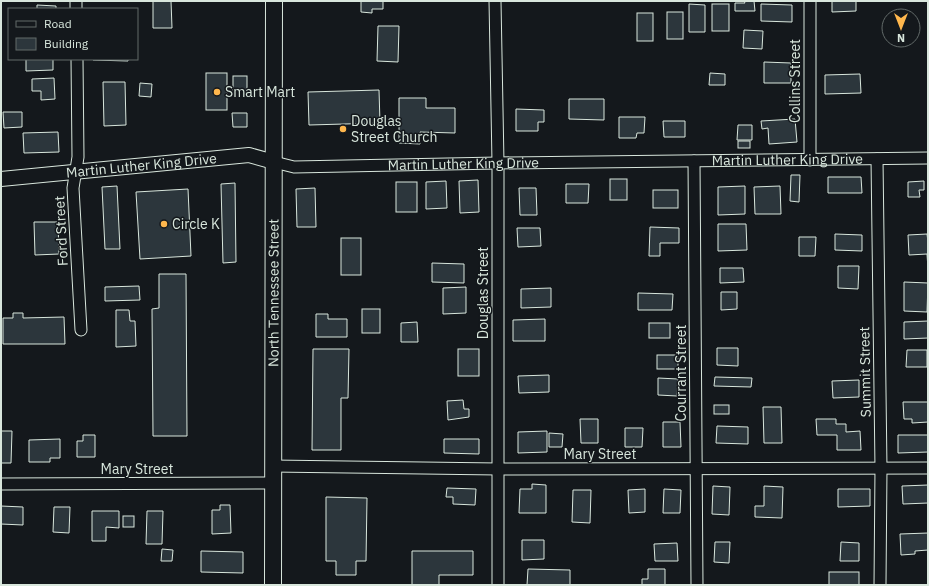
<svg xmlns="http://www.w3.org/2000/svg" width="929" height="586" font-family="'IBM Plex Sans',sans-serif">
<style>
.building{fill:#2c363c;stroke:#d8e6dc}
.lines{fill:none;stroke-linecap:round;stroke-linejoin:round}
.minor-casing{stroke:#d8e6dc;stroke-width:13}
.tertiary-casing{stroke:#d8e6dc;stroke-width:16}
.secondary-casing{stroke:#d8e6dc;stroke-width:18}
.minor{stroke:#14181c;stroke-width:11}
.tertiary{stroke:#14181c;stroke-width:14}
.secondary{stroke:#14181c;stroke-width:16}
.poi-dot{fill:#ffb74d;stroke:#14181c;stroke-width:1.5}
.labels{text-anchor:middle;dominant-baseline:central;stroke-width:3;stroke-linejoin:round;paint-order:stroke}
.street-label{font-size:14px;fill:#d8e6dc;stroke:#14181c}
.poi-label{font-size:14px;fill:#d8e6dc;stroke:#14181c;text-anchor:start}
</style>
<rect width="100%" height="100%" fill="#14181c"/>
<!-- building -->
<g class="building">
<path d="M153,1H171L172,28H153Z"/>
<path d="M361,1H383V9H372V13L361,12Z"/>
<path d="M744,1H754L755,11H735V3H745Z"/>
<path d="M832,1H856V11L832,12Z"/>
<path d="M689,4L705,5V32H689Z"/>
<rect x="712" y="4" width="17" height="27"/>
<path d="M761,4L792,5V22L761,21Z"/>
<path d="M37,5L56,6V9H37Z"/>
<rect x="667" y="12" width="16" height="27"/>
<rect x="637" y="13" width="16" height="28"/>
<path d="M378,26H399L398,62L377,61Z"/>
<path d="M744,30L763,31L762,49L743,48Z"/>
<path d="M26,59H53V70L26,71Z"/>
<path d="M93,59H128V61L93,60Z"/>
<path d="M764,62L791,63V83H764Z"/>
<rect x="206" y="73" width="21" height="37"/>
<path d="M710,73L725,74V85H709Z"/>
<path d="M860,74L861,93L825,94V75Z"/>
<rect x="233" y="76" width="14" height="14"/>
<path d="M54,78L55,99L41,100V91H32V79Z"/>
<path d="M103,82H125L126,125L104,126Z"/>
<path d="M140,83L152,84L151,97L139,96Z"/>
<path d="M379,90L380,123L309,125L308,92Z"/>
<path d="M399,98H426V108H455V133L420,132V144L399,143Z"/>
<path d="M569,99H604V120L569,119Z"/>
<path d="M516,109L544,110V122H538V131H516Z"/>
<path d="M3,112H22V127L4,128Z"/>
<path d="M232,113H247V127H233Z"/>
<path d="M619,117H645L644,133H637L636,138H619Z"/>
<path d="M795,119L797,142L769,144L768,128L762,129L761,121Z"/>
<path d="M663,121H685V137H664Z"/>
<path d="M738,125H752V140H737Z"/>
<path d="M58,132L59,152L24,153L23,133Z"/>
<rect x="738" y="141" width="12" height="7"/>
<path d="M791,175H800L799,202L790,201Z"/>
<path d="M828,177H861L862,193H828Z"/>
<rect x="610" y="179" width="17" height="21"/>
<path d="M478,180L479,212L460,213L459,181Z"/>
<path d="M446,181L447,208L426,209V182Z"/>
<path d="M924,181V190H919L920,197H908V182Z"/>
<rect x="396" y="182" width="21" height="30"/>
<path d="M235,183L236,262L223,263L221,184Z"/>
<path d="M566,184H589L588,203H566Z"/>
<path d="M117,186L120,249H105L102,187Z"/>
<path d="M745,186V214L718,215V187Z"/>
<path d="M780,186L781,214H755L754,187Z"/>
<path d="M315,188L316,227H297L296,189Z"/>
<path d="M519,188H536L537,215H520Z"/>
<path d="M188,189L191,256L140,259L136,192Z"/>
<rect x="653" y="190" width="25" height="18"/>
<path d="M34,222H58L59,254L35,255Z"/>
<path d="M718,224H746L747,250L718,251Z"/>
<path d="M650,227L679,228V243H660V256H649Z"/>
<path d="M517,228H540L541,246L518,247Z"/>
<path d="M835,234L862,235V251L835,250Z"/>
<path d="M927,234L928,242V269L927,254L909,255L908,235Z"/>
<path d="M799,237H816L815,256H799Z"/>
<rect x="341" y="238" width="20" height="37"/>
<path d="M432,263L464,264V283L432,282Z"/>
<path d="M838,266H859L858,289L838,288Z"/>
<path d="M720,268H743L744,282L720,283Z"/>
<path d="M159,274H186L187,436H153L152,309L159,308Z"/>
<path d="M904,282L928,283L927,312L904,311Z"/>
<path d="M139,286L140,300L105,301V287Z"/>
<path d="M466,287V313L443,314V288Z"/>
<path d="M551,288V307L521,308V289Z"/>
<path d="M721,292H737V309L721,310Z"/>
<path d="M638,293L673,294L672,310H638Z"/>
<rect x="362" y="309" width="18" height="24"/>
<path d="M116,310H129L130,321H135L136,346L116,347Z"/>
<path d="M13,313H23V318L64,317L65,344H3V318H13Z"/>
<path d="M316,314H328V319H347V337H316Z"/>
<path d="M545,319V341H513V320Z"/>
<path d="M928,321V338L904,339V322Z"/>
<path d="M417,322L418,342H401V323Z"/>
<rect x="649" y="323" width="21" height="15"/>
<path d="M717,348H738V366L717,365Z"/>
<path d="M313,349H349L348,398H341V450H312Z"/>
<rect x="458" y="349" width="21" height="27"/>
<path d="M907,350H927V367H906Z"/>
<rect x="657" y="355" width="21" height="14"/>
<path d="M549,375V392L519,393L518,376Z"/>
<path d="M715,377L752,378L751,387L714,386Z"/>
<path d="M658,378L678,379L677,396L658,395Z"/>
<path d="M859,380V397L833,398L832,381Z"/>
<path d="M463,400L464,409H469V417L448,420L447,401Z"/>
<path d="M903,402H928V422L912,423V419H904Z"/>
<rect x="714" y="405" width="15" height="9"/>
<path d="M763,407H781L782,443H764Z"/>
<path d="M580,419H598V443H581Z"/>
<path d="M816,419H836V424H846V432L860,431L861,450H837V435H817Z"/>
<path d="M663,422H680L681,447H663Z"/>
<path d="M717,426L748,427V444L716,443Z"/>
<path d="M625,428H643L642,447H625Z"/>
<path d="M1,431H12L11,463H1Z"/>
<path d="M547,431V452L518,453V432Z"/>
<path d="M549,433L563,434L562,447H549Z"/>
<path d="M83,435H95V457H77V441H83Z"/>
<path d="M898,435H928V452L898,453Z"/>
<path d="M60,439V458H50V462H29V440Z"/>
<path d="M444,439H479V454L444,453Z"/>
<path d="M532,484L546,485V513H519L520,489H532Z"/>
<path d="M928,485V503L903,504L902,486Z"/>
<path d="M713,486L730,487L729,515L712,514Z"/>
<path d="M764,486L783,487L782,518L755,517V506H764Z"/>
<path d="M447,488L476,489L475,505L453,504V497H446Z"/>
<path d="M645,489V512L629,513L628,490Z"/>
<path d="M664,489L681,490L680,513H663Z"/>
<path d="M838,489H870V506L838,507Z"/>
<path d="M573,490H591L590,523L572,522Z"/>
<path d="M326,497L367,498L366,561H356V575H336V561H326Z"/>
<path d="M220,505H230L231,533L212,534V510H220Z"/>
<path d="M1,506L23,507V525L1,524Z"/>
<path d="M54,507H70L69,533L53,532Z"/>
<path d="M92,511H119V528L106,527V541H92Z"/>
<path d="M147,511H163L162,544H146Z"/>
<rect x="123" y="516" width="11" height="11"/>
<path d="M928,533V550L915,551V554L901,555L900,534Z"/>
<path d="M522,540H544V559L522,560Z"/>
<path d="M715,542H730L729,563L714,562Z"/>
<path d="M841,542L859,543V561H840Z"/>
<path d="M677,543L678,561H655L654,544Z"/>
<path d="M162,549L173,550L172,561H161Z"/>
<path d="M201,551L243,552V573L201,572Z"/>
<path d="M412,551H473V575H439V585H412Z"/>
<path d="M528,569L570,570V585H527Z"/>
<path d="M648,569H665V585H642V579H648Z"/>
<rect x="829" y="572" width="30" height="13"/>
</g>
<g class="lines">
<defs>
<g id="minor">
<path d="M76,1V9"/>
<path d="M495,1L498,163V585"/>
<path d="M810,1V160"/>
<path d="M77,59L78,157L73,188L81,330"/>
<path d="M877,159L881,468L880,585"/>
<path d="M694,161L697,585"/>
<path id="s1" d="M274,162L294,167L498,163L928,158"/>
<path d="M272,466L498,469L928,468"/>
<path d="M1,484L273,483"/>
</g>
<g id="tertiary">
<path id="s2" d="M1,179L249,155L274,162"/>
</g>
<g id="secondary">
<path id="s3" d="M273,585L274,1"/>
</g>
</defs>
<!-- minor casing -->
<use href="#minor" class="minor-casing"/>
<!-- tertiary casing -->
<use href="#tertiary" class="tertiary-casing"/>
<!-- secondary casing -->
<use href="#secondary" class="secondary-casing"/>
<!-- minor -->
<use href="#minor" class="minor"/>
<!-- tertiary -->
<use href="#tertiary" class="tertiary"/>
<!-- secondary -->
<use href="#secondary" class="secondary"/>
</g>
<!-- markers -->
<g class="poi-dot">
<circle cx="217" cy="92" r="4"/>
<circle cx="343" cy="129" r="4"/>
<circle cx="164" cy="224" r="4"/>
</g>
<g class="labels">
<!-- street labels -->
<g class="street-label">
<text transform="translate(795 81) rotate(-90)">Collins Street</text>
<text stroke="none"><textPath href="#s1" startOffset="514">Martin Luther King Drive</textPath></text>
<text stroke="none"><textPath href="#s1" startOffset="190">Martin Luther King Drive</textPath></text>
<text stroke="none"><textPath href="#s2" startOffset="141">Martin Luther King Drive</textPath></text>
<text transform="translate(61 231) rotate(-93)">Ford Street</text>
<text stroke="none"><textPath href="#s3" startOffset="292">North Tennessee Street</textPath></text>
<text transform="translate(483 293) rotate(-90)">Douglas Street</text>
<text transform="translate(865 372) rotate(-91)">Summit Street</text>
<text transform="translate(681 373) rotate(-90)">Courrant Street</text>
<text x="600" y="454">Mary Street</text>
<text x="137" y="469">Mary Street</text>
</g>
<!-- poi labels -->
<g class="poi-label">
<text x="225" y="92">Smart Mart</text>
<text x="351" y="121">Douglas<tspan x="351" dy="16">Street Church</tspan></text>
<text x="172" y="224">Circle K</text>
</g>
</g>
<!-- border -->
<rect width="929" height="586" fill="none" stroke="#d8e6dc" stroke-width="4"/>
<!-- legend -->
<rect x="8" y="8" width="130" height="52" fill="#14181c" stroke="#626a69"/>
<rect x="16" y="21" width="20" height="6" fill="#14181c" stroke="#626a69"/>
<text x="44" y="28" font-size="12" fill="#d8e6dc">Road</text>
<rect x="16" y="38" width="20" height="12" fill="#2c363c" stroke="#626a69"/>
<text x="44" y="48" font-size="12" fill="#d8e6dc">Building</text>
<!-- north arrow -->
<g transform="translate(901 28) rotate(180)"><circle r="19" fill="#14181c" stroke="#626a69"/>
<path d="M0-3L7 15L0 10L-7 15Z" fill="#ffb74d"/>
<text y="-6" font-size="11" font-weight="bold" text-anchor="middle" fill="#d8e6dc">N</text>
</g>
</svg>
